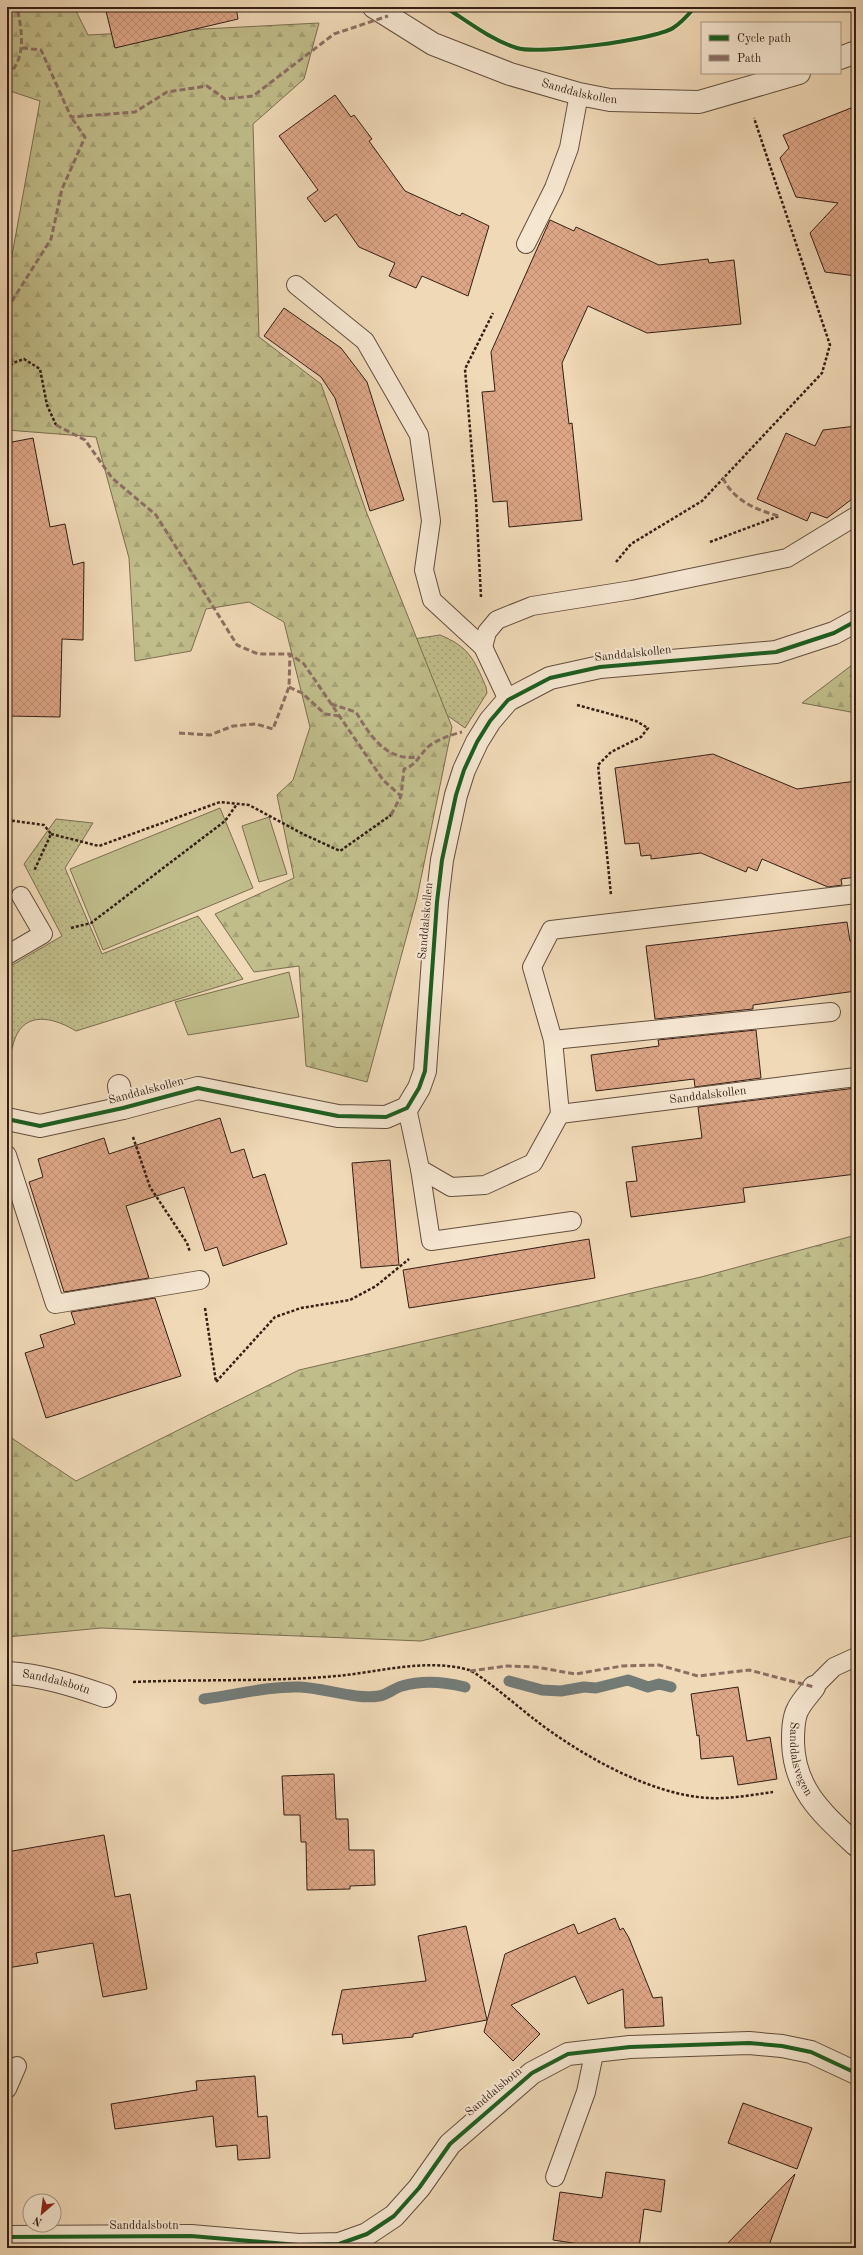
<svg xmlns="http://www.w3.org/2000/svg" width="863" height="2255" font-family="'Old Standard TT',serif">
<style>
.grass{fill:url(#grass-dots);stroke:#7a6e50}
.forest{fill:url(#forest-firs);stroke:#7a6e50}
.green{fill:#c0bd8a;stroke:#7a6e50}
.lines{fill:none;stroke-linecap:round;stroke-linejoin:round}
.stream{stroke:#737b77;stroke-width:11}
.building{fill:url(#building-cross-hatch);stroke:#341f16}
.lane-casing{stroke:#634e3e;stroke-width:20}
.street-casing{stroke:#634e3e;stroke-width:24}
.path{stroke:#341f16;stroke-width:2.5;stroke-dasharray:3 2;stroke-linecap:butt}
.lane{stroke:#f5e6d0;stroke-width:18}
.street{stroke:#f5e6d0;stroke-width:22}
.quiet{stroke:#8d6e63;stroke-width:3;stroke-dasharray:6 3;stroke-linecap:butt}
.cycleway-casing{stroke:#f5e6d0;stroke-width:6}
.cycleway{stroke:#1b5e20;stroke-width:4}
.labels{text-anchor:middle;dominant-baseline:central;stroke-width:4;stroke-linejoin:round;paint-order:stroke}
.street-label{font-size:12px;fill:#341f16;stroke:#f5e6d0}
</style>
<defs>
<pattern id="grass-dots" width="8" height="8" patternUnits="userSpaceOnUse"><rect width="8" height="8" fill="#c0bd8a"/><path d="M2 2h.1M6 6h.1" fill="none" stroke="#a6a276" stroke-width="1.8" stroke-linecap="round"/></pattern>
<pattern id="forest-firs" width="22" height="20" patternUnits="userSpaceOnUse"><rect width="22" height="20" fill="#c0bd8a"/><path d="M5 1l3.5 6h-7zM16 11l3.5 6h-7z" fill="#a6a276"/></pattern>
<pattern id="building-cross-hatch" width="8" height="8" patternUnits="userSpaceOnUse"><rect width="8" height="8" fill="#dda686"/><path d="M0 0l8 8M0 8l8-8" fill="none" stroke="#be8e73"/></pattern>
</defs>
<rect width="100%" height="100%" fill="#f0d9b7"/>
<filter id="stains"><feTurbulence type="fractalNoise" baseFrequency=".005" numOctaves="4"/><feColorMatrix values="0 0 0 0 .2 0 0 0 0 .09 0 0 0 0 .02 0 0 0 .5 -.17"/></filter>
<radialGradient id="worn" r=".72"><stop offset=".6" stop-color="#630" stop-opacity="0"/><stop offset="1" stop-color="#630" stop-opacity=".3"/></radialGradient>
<!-- grass -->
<g class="grass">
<path d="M440,635C469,647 474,659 486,687L487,693L465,728L430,703L400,641Z"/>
<path d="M56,819L93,823L65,868L102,954L198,916L243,979L76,1031C58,1020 30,1010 17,1034C12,1044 10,1059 7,1070V968L62,936L24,864Z"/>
</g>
<!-- forest -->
<g class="forest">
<path d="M7,7H74L88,35L319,23L304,79L253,124L259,337L321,384L366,511L452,727L417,898L367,1082L306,1066L299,966L254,972L215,914L294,878L277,795L293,780L310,727L284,622L249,602L206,609L191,651L135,661L129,558L96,437L7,430V283L40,101L7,90Z"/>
<path d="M856,662V713L802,703Z"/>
<path d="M856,1235V1535L421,1641L101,1628L7,1637V1435L76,1481L299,1370L701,1277Z"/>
</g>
<!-- green -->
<g class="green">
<path d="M220,808L253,888L103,950L70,869Z"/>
<path d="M269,817L287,874L259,882L242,826Z"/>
<path d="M289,972L299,1017L188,1035L175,1002Z"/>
</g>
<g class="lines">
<!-- stream -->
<g class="stream">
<path d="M509,1681L542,1690L561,1691L584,1687L596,1688L628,1680L648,1687L659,1684L671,1687"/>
<path d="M204,1699C236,1695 268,1686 300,1687C324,1688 356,1700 379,1696C387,1695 394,1688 402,1686C422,1680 445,1682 465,1687"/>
</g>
</g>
<!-- building -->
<g class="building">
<path d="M105,7H236L238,19L115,48Z"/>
<path d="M335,95L351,117L354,115L372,139L369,141L405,191L460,216L462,213L489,226L468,296L422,276L416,288L389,276L395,263L359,247L336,214L325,222L307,198L318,190L279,136Z"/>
<path d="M856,106V276L825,272L810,233L838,203L796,197L780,158L789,148L783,135Z"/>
<path d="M550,220L574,231L576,227L659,265L708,259L709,263L734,260L741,324L647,333L588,306L562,363L569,424L572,423L582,520L509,527L507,501L493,502L482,392L495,391L491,352Z"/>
<path d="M284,308L341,348L367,382L404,500L370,511L335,398L321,377L264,336Z"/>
<path d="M856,426V496L827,518L811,512L807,521L757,499L786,433L815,446L823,430Z"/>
<path d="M33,438L50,527L65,524L73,565L84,562L83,640L62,639L60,717L7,716V443Z"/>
<path d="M713,754L797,789L856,781V877L841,879L842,885L828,887L762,859L757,871L748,867L746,872L701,853L651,859V855L641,856L639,843L625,844L615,768Z"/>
<path d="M847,922L850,941L856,940V991L753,1005V1009L655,1019L646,946Z"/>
<path d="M756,1030L761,1078L695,1087L694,1079L596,1091L591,1055L659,1046L658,1040Z"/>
<path d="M856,1088V1174L743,1188L745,1202L631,1217L626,1182L637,1181L632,1147L702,1138L698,1107Z"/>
<path d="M220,1118L231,1153L244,1149L253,1178L265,1174L287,1244L223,1266L217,1247L205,1251L184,1187L126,1206L149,1278L64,1292L29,1182L43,1177L38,1159L104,1138L109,1154Z"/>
<path d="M390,1160L399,1265L361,1268L352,1163Z"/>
<path d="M589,1239L595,1278L409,1308L403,1270Z"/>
<path d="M155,1298L181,1376L46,1418L25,1353L44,1347L40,1335L75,1324L71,1312Z"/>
<path d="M738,1687L747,1741L770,1737L777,1779L738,1785L733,1756L701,1759L699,1735L697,1736L691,1694Z"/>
<path d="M334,1774L336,1819H348L349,1850H374L375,1885L350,1886V1889L307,1890L306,1842H301L300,1815H284L282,1776Z"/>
<path d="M104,1835L115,1897L130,1894L147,1989L103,1997L93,1943L36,1953L38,1963L7,1968V1878H9L7,1852Z"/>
<path d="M615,1918L620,1930L623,1928L629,1938L653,1998L662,1997L664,2026L625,2028L623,1989L588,2004L575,1976L511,2005L540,2034L513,2061L484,2032L505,1954L574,1924L578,1934Z"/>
<path d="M466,1926L487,2020L413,2034V2037L343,2044L342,2034L332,2035L342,1990L426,1981L418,1936Z"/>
<path d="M255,2076L258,2117L267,2116L270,2158L238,2160L237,2145L216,2147L213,2116L115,2129L111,2104L197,2090L196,2081Z"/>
<path d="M743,2103L812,2128L797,2169L728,2143Z"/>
<path d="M606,2172L665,2180L661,2212L644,2209L639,2248H605L553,2240L560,2192L602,2198Z"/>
<path d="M795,2174L768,2248H723Z"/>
</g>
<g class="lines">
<defs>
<g id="lane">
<path d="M526,244L554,188L569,148L579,94"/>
<path d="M296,285L365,341L419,435L431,521L424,570L432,600L483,647L508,700"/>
<path d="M483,647L487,632L497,620L532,606L632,590L787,558L856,516"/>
<path d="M7,955L43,934L21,896"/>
<path d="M553,1040L831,1012"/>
<path d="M407,1108L420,1169L451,1187L485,1185L533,1163L560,1114L553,1040L532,967L551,930L856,894"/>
<path id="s1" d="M560,1114L856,1077"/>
<path d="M7,1155L55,1304L200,1280"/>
<path d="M420,1169L431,1241L572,1221"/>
<path d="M814,1687L834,1667L856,1657"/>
<path d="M7,2089L17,2066"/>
<path d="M555,2177L586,2092L595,2049"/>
</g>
<g id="street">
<path id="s2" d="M374,7L433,44L510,74L579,94L610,100L699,102L799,73"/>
<path d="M840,58L856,52"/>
<path d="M119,1086L123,1108"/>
<path d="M7,1119L40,1126L123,1108L198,1088L338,1116L386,1117L407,1108L419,1088L425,1071L437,902L442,860L456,795L464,770L477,742L490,721L508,700L550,678L600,667L776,652L834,633L856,621"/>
<path id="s3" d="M7,1673C41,1675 73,1685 105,1696"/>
<path id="s4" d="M814,1687C809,1694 802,1701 798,1709C793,1718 793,1732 793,1742C794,1790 823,1814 856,1845"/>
<path d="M7,2237L191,2236L299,2245L339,2244L367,2234L394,2216L419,2188L450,2144L532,2073L568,2054L630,2047L749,2043L782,2046L811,2052L856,2073"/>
</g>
</defs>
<!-- lane casing -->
<use href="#lane" class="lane-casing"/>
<!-- street casing -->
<use href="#street" class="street-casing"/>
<!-- path -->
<g class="path">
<path d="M7,369L13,363L24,359L40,369L47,405L56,425"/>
<path d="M710,542L779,516"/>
<path d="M616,562L631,544L702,501L822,373L830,345L754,118"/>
<path d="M481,597L476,501L465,369L493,313"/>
<path d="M577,705L636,721L648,728L641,737L611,752L598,765L611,895"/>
<path d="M7,820L44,825L51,834L34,871"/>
<path d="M51,834L99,846L220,802L249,805L303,834L340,851L391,815"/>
<path d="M71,928L91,923L225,821L237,804"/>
<path d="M133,1137L150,1187L187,1243L190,1252"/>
<path d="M205,1308L216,1382L275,1317L301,1308L350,1300L376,1286L409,1259"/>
<path d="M133,1682C201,1679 269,1682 337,1676C379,1672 427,1658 469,1670C480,1674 522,1710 534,1719C579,1754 650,1795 709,1798C730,1799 752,1795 773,1792"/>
</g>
<!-- lane -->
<use href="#lane" class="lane"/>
<!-- street -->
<use href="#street" class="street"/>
<!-- quiet -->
<g class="quiet">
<path d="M22,48L41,50L71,117L135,112L167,92L207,86L225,99L253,96L334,34L388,16"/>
<path d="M7,76C27,59 22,30 17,7"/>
<path d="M7,309L51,239L62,189L85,137L71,117"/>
<path d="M7,348L13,363"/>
<path d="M56,425L85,440L112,478L156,515L237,645L258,654H290L304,664L383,780L401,796"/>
<path d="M723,478C733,500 756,510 779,516"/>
<path d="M289,687L302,693L325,714L340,716"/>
<path d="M331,704L356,712C370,736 387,762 419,757"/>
<path d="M179,733L210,735L233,726L256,724L273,729L289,687L290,654"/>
<path d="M391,815L401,796L404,769C417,765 419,755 429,746C439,739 450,735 462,732"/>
<path d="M470,1671L507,1666L536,1667L575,1674L622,1666L659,1665L698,1676L749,1670L814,1687"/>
</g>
<defs>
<g id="cycleway">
<path d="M445,7C467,21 491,40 517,48C538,55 654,40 673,28C681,23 689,14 695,7"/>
<path d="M7,1119L40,1126L123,1108L198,1088L338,1116L386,1117L407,1108L419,1088L425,1071L437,902L442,860L456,795L464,770L477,742L490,721L508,700L550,678L600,667L776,652L834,633L856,621"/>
<path d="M7,2237L191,2236L299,2245L339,2244L367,2234L394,2216L419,2188L450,2144L532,2073L568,2054L630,2047L749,2043L782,2046L811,2052L856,2073"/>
</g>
</defs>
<!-- cycleway casing -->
<use href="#cycleway" class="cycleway-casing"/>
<!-- cycleway -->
<use href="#cycleway" class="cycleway"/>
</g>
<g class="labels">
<!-- street labels -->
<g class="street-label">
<text stroke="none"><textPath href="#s2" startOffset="224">Sanddalskollen</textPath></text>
<text transform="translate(633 654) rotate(-6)">Sanddalskollen</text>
<text transform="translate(426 921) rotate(-85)">Sanddalskollen</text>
<text transform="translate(146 1091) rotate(-15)">Sanddalskollen</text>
<text stroke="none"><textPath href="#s1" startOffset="149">Sanddalskollen</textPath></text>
<text stroke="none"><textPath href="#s3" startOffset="50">Sanddalsbotn</textPath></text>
<text stroke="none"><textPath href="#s4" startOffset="79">Sanddalsvegen</textPath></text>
<text transform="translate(494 2092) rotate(-40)">Sanddalsbotn</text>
<text x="144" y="2226">Sanddalsbotn</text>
</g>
</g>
<!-- margin -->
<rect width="863" height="2255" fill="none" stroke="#f0d9b7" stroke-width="24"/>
<rect x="8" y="8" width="847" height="2239" fill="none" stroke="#341f16" stroke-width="2"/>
<rect x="12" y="12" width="839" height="2231" fill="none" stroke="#341f16"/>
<!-- legend -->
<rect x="701" y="22" width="140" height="52" fill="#f5e6d0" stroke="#a89686"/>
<rect x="709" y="35" width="20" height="6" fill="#1b5e20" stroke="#a89686"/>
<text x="737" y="42" font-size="12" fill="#341f16">Cycle path</text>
<rect x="709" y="55" width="20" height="6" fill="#8d6e63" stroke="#a89686"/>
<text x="737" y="62" font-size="12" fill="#341f16">Path</text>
<!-- north arrow -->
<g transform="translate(42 2213) rotate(208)"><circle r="19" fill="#f5e6d0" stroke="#a89686"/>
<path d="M0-3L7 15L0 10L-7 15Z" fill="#8f2418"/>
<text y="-6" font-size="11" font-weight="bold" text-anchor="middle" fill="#341f16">N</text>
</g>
<rect width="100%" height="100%" filter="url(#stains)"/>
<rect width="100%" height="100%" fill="url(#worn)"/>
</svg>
